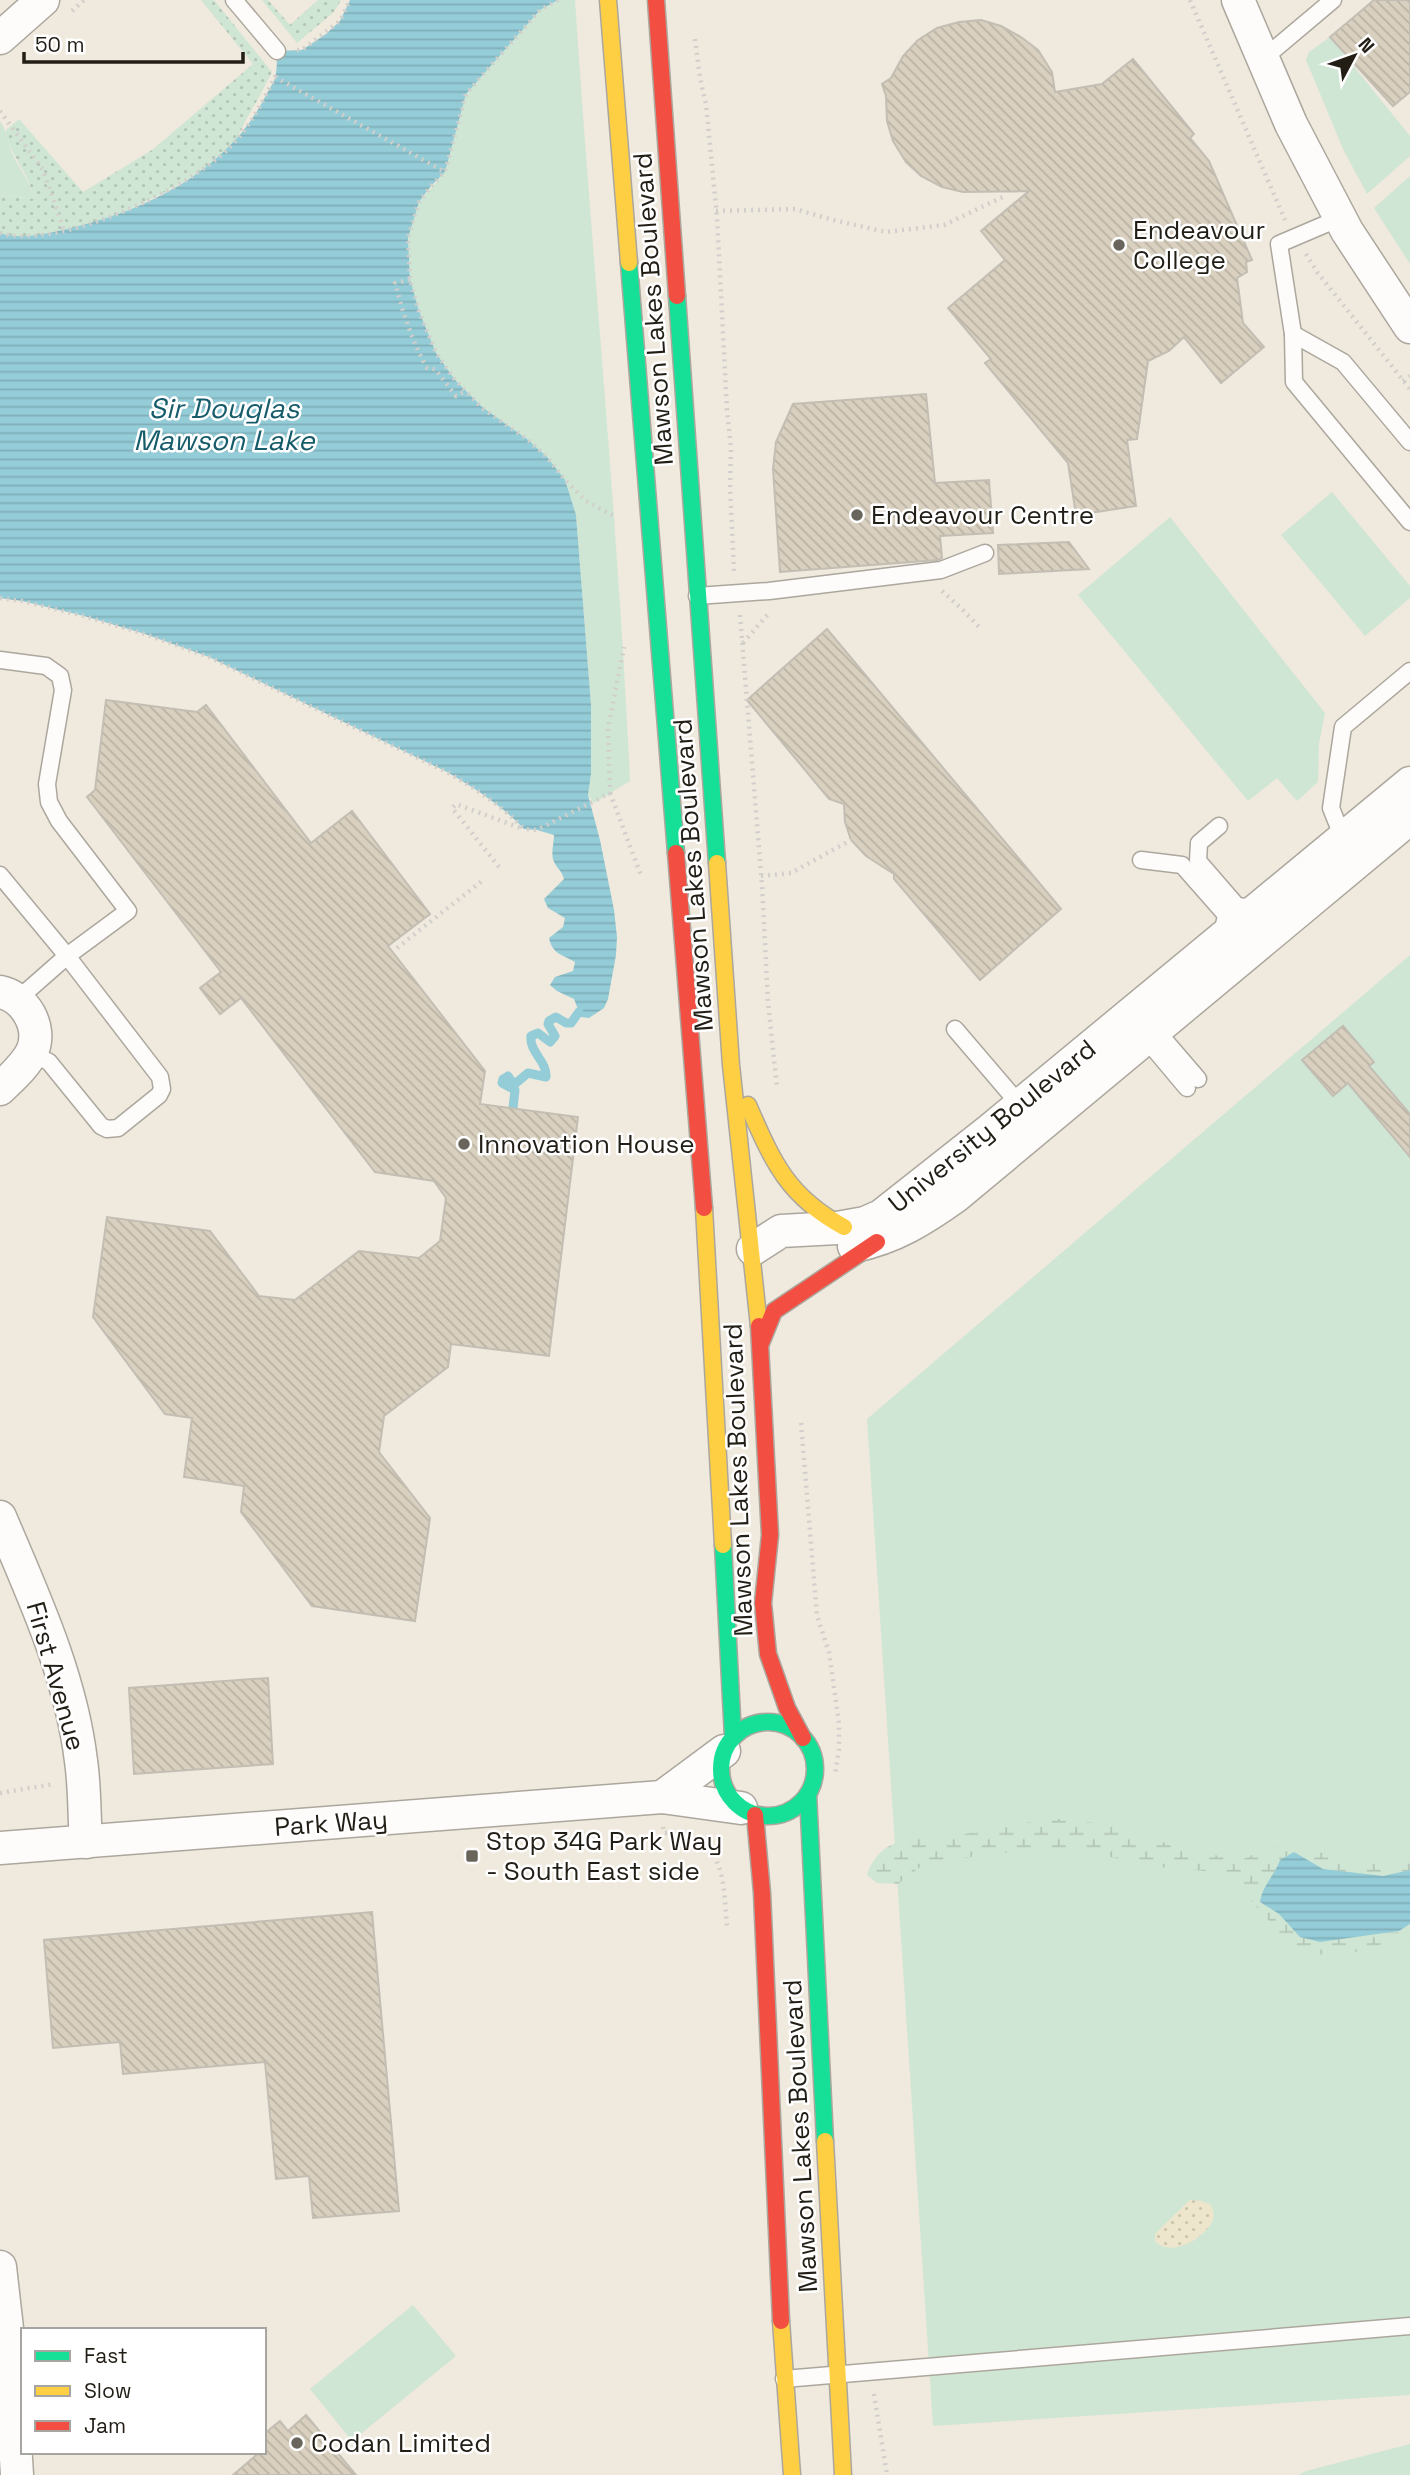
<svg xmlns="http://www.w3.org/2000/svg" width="1410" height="2475" font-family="'Space Grotesk',sans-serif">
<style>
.green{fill:#d0e6d5}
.wetland{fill:url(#wetland-marsh)}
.sand{fill:url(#sand-dots)}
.garden{fill:url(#garden-dots)}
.water{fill:url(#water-rules)}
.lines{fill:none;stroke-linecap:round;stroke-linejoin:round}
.stream{stroke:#94ccd7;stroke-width:9}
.building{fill:url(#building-back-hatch);stroke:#c3beb4;stroke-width:2}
.lane-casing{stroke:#aca79e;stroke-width:19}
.street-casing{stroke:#aca79e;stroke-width:35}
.fast-casing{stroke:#aca79e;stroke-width:19}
.slow-casing{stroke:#aca79e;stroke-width:19}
.jam-casing{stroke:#aca79e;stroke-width:19}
.path{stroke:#d1cfcb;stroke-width:4.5;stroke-dasharray:2 5;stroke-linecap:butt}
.lane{stroke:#fdfcfa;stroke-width:16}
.street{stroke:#fdfcfa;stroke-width:32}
.fast{stroke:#16e098;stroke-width:16}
.slow{stroke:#ffcf43;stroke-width:16}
.jam{stroke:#f24e42;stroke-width:16}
.poi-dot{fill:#6a655c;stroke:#fff;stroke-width:2.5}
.labels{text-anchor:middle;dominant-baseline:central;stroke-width:5;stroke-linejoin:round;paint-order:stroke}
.poi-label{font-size:26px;fill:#221e16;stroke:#fff;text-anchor:start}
.street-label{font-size:26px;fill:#221e16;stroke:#fff}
.water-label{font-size:28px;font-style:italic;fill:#175c6b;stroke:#fff}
</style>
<defs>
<pattern id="wetland-marsh" width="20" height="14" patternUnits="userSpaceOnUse" patternTransform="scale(1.75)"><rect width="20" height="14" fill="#d0e6d5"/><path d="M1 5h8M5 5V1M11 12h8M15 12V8" fill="none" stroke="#b2c5b6"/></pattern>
<pattern id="sand-dots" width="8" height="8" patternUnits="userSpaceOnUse" patternTransform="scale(1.75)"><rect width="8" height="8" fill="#eee6cc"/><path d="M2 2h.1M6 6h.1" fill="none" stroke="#ccc5ae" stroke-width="1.8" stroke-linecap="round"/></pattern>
<pattern id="garden-dots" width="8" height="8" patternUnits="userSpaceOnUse" patternTransform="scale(1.75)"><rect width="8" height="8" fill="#d0e6d5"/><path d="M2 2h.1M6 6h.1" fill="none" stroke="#b2c5b6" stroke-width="1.8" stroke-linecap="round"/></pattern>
<pattern id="water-rules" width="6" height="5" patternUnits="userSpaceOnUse" patternTransform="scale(1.75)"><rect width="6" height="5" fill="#94ccd7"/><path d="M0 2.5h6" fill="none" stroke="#7fafb8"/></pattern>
<pattern id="building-back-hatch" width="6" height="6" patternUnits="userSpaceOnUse" patternTransform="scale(1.75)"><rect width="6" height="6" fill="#d9d0bf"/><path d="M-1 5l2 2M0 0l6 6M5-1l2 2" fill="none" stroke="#bab2a3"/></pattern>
</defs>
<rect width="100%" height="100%" fill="#f0e9dd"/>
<!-- green -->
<g class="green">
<path d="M558,0H575C592,260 618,520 630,781L594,803L588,795L591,774V705L576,515L527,439L482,408L455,380L436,353L419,311L410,280L408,238L419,202L445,172L466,94L540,10Z"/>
<path d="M1330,37L1410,136V156L1367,194L1343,149L1306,60L1309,52Z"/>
<path d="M0,121C7,131 8,142 12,153C19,169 31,182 34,199L0,195Z"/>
<path d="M1410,176V264L1374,208Z"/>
<path d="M1332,492L1410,586V598L1365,636L1281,535Z"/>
<path d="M1170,517L1325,713L1319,744L1318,782L1297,801L1277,778L1248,801L1078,595Z"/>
<path d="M1410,955V2395L933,2426L867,1419Z"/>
<path d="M413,2305L456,2356L352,2441L310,2389Z"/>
<path d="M1410,2444V2475H1298L1306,2471Z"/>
</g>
<!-- wetland -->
<path class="wetland" d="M1050,1818L1114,1825L1145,1841L1183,1844L1218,1856L1246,1858L1263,1849L1288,1845L1365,1863L1398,1861L1410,1857V1870L1383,1876L1323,1869L1294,1852L1280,1860L1275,1875L1262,1891L1279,1914L1300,1937L1399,1932L1410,1924V1936L1345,1955L1299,1954L1243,1892L1227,1880L1205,1871L1157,1867L1092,1853L1051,1848L981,1855L920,1867L898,1884L877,1883L867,1875C883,1828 931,1839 970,1833C997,1830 1023,1823 1050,1818Z"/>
<!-- sand -->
<path class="sand" d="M1190,2200L1202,2201L1211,2205C1213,2211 1215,2216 1212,2222C1203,2239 1171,2258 1155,2241V2234Z"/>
<!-- garden -->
<g class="garden">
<path d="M201,0H214L272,72C264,89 255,104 246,120C241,130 238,138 230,147C190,189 57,251 0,233V195L34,199C30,176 12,157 6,134V130L19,119L83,192L152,150L253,64Z"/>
<path d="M262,0H268L290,25L318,0H341L334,12L297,43Z"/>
</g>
<!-- water -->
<g class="water">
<path d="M350,0H558L540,10L466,94L445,172L431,186L419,202L408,238L410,279L419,311L436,353L455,380L482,407L527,439L547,457L565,480L576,515L591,705V774L588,795L600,840L614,910L617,937L616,955L608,999L604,1008L589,1018L581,1017L574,999L557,991L550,985L555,977L573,971L575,962C563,955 552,954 549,938L563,927L565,918L548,908L544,899L564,879C562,870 555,867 553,859C551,852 554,843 554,835L537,830L524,829C501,805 476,789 447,772L209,657L145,634L84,616L22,601L0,598V233C24,241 54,232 79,226C153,207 229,168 265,97C268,91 273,84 275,78C277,70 277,60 277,51L302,50L326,34L340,21Z"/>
<path d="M1294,1852L1323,1869L1383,1876L1410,1870V1924L1399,1931L1320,1942L1300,1937L1279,1914L1260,1902C1262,1886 1275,1875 1280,1860Z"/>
</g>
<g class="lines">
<!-- stream -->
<path class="stream" d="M513,1108L515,1090L502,1083L503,1079L508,1076L513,1083H516L528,1073L546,1077C547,1061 529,1052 531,1036L538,1033L550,1042L555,1036L548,1024L549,1021L556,1017L566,1023H571L579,1012"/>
</g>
<!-- building -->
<g class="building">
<path d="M1374,0H1410V92L1393,106L1330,37Z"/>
<path d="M981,20L1001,26L1021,37L1038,50L1052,72L1055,92L1102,84L1133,59L1194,134L1190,138L1209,161L1252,260L1246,262L1247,272L1237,278L1243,323L1264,347L1221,383L1184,337L1169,351L1148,361L1137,439L1127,440L1136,506L1076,515L1068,463L985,363L991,359L948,308L1005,260L981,231L1029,191L963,192L942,187L921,176L906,162L893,141L887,121L886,96L882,84L891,78L903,56L918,40L937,28L959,22Z"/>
<path d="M926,394L935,483L989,480L993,533L940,536L942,558L938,560L780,572L773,469L776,442L793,404Z"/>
<path d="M1069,542L1089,569L999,574L998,545Z"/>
<path d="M827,629L1061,909L980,980L894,879V874L866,856L851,840L845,822L844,804L829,799L747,700Z"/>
<path d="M106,700L197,712L206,705L311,843L352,811L430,914L388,946L485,1071L480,1104L578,1117L549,1356L451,1344L448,1367L384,1416L379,1452L430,1518L415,1621L312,1606L241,1512L244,1486L184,1477L192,1418L165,1414L93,1317L107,1217L210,1231L259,1296L295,1300L359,1251L419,1258L440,1241L446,1198L434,1181L375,1172L241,998L220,1014L200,988L221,972L87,797L95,790Z"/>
<path d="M1343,1026L1374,1062L1369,1066L1410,1114V1157L1348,1083L1333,1096L1302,1060Z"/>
<path d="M268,1678L273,1764L134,1774L129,1688Z"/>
<path d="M372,1912L399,2211L313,2218L309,2176L276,2179L265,2062L123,2074L120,2042L53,2048L44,1940Z"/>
<path d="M306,2415L356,2475H233L260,2452H264V2434L280,2421L288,2431Z"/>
</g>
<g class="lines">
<defs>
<g id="lane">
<path d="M234,0L277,51"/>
<path d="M1264,58L1333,0"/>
<path d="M1340,218L1279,244L1293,334L1294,382L1410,522"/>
<path d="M1293,334L1343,362L1410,442"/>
<path d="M697,596L769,591L941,570L985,553"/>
<path d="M0,660L46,666L60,676L63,690L47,784L49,802L59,821L128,911L67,956L18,999"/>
<path d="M1219,826L1199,843L1198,861L1237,906L1257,908"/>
<path d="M1343,838L1331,808L1343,727L1410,671"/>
<path d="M1141,860L1182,865L1226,915L1222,935"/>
<path d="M0,875L67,956L160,1077L162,1089L159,1095L118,1128L107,1129L101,1126L49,1062L31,1053"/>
<path d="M955,1029L1020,1105"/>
<path d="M1155,1029L1198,1079"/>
<path d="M1145,1038L1187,1088"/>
<path d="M784,2379L1410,2326"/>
</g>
<g id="street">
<path d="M1238,0L1291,124L1347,231L1410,327"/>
<path d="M0,38L43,0"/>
<path d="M0,992C25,997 43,1027 32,1052C25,1066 11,1078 0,1089"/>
<path d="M854,1246C894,1238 924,1219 956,1196L1410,818"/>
<path d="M753,1249L781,1231L837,1228L865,1223L881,1216L990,1130L1410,783"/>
<path d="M0,1517C33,1595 71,1676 81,1761C85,1788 84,1815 86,1842"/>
<path d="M662,1797L724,1751"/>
<path d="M0,1848L662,1797L741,1808"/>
<path d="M0,2267L9,2346L17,2475"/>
</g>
<g id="fast">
<path d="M629,263L676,853"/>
<path d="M677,296L717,863"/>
<path d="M723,1545L733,1737"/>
<circle cx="768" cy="1769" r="47"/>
<path d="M808,1794L825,2141"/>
</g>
<g id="slow">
<path d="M608,0L629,263"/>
<path d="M717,863L731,1065L759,1326"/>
<path d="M748,1105C773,1162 787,1196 844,1227"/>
<path d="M704,1208L723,1545"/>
<path d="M825,2141L843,2475"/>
<path d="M781,2321L792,2475"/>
</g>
<g id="jam">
<path d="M656,0L677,296"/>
<path d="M676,853L704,1208"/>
<path d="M759,1326L770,1535L763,1603L768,1654L787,1708L803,1738"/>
<path d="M761,1343L774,1311L877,1242"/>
<path d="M755,1815L762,1893L781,2321"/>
</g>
</defs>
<!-- lane casing -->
<use href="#lane" class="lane-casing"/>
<!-- street casing -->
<use href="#street" class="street-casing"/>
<!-- fast casing -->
<use href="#fast" class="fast-casing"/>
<!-- slow casing -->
<use href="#slow" class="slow-casing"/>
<!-- jam casing -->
<use href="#jam" class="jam-casing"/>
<!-- path -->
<g class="path">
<path d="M558,0L540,10L466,94L445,172L431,186L419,202L408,238L410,280L419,311L436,353L455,380L482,408L527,439L547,457L565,480L586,501L614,516"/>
<path d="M1190,0L1285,220"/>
<path d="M72,11L84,0"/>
<path d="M695,39L700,78L706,104L717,217L727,410L731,449L730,485L734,571"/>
<path d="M297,50H302L340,21L350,0"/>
<path d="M275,77L445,172"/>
<path d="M0,111L43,170L64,230"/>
<path d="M716,211L795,209L833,220L886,232L944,225L1005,196"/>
<path d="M0,233C56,251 189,189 229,148C250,127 262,103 275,77L276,72"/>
<path d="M1306,254L1317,272L1410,389"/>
<path d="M410,280L395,283C403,313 412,341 427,368L435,369L456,396L466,391"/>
<path d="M1403,381L1410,376"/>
<path d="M942,591L962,609L979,627"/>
<path d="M0,598L22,601L84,616L145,634L209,657L447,772C476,789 501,805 524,829L537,830L610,793L608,728L624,647"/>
<path d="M740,615L762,885L768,1002L777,1087"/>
<path d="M743,643L769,613"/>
<path d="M610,793L642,878"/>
<path d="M499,867L452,808L456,804L523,829"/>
<path d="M761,876L791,873L851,840"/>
<path d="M397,948L482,881"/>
<path d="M801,1423L817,1616L829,1652L839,1723V1749L835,1775"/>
<path d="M0,1793L54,1784"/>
<path d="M663,1827L664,1833C726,1834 723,1879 727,1927"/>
<path d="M874,2394L887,2475"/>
</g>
<!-- lane -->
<use href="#lane" class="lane"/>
<!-- street -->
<use href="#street" class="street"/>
<!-- fast -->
<use href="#fast" class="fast"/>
<!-- slow -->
<use href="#slow" class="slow"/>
<!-- jam -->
<use href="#jam" class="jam"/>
</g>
<!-- markers -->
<g class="poi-dot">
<circle cx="1119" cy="245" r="7"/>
<circle cx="857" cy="515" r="7"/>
<circle cx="464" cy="1144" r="7"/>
<rect x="465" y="1849" width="14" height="14" rx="3.5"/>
<circle cx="297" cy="2443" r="7"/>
</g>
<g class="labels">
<!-- poi labels -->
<g class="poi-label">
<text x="1133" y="230">Endeavour<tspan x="1133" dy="30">College</tspan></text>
<text x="871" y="515">Endeavour Centre</text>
<text x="478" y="1144">Innovation House</text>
<text x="486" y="1841">Stop 34G Park Way<tspan x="486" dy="30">- South East side</tspan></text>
<text x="311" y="2443">Codan Limited</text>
</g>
<!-- street labels -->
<g class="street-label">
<text transform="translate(653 309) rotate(-94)">Mawson Lakes Boulevard</text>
<text transform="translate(693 875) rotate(-94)">Mawson Lakes Boulevard</text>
<text transform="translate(992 1126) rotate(-39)">University Boulevard</text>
<text transform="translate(738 1480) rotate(-92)">Mawson Lakes Boulevard</text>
<text transform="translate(56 1676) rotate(74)">First Avenue</text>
<text transform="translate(331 1823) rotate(-4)">Park Way</text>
<text transform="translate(800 2136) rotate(-93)">Mawson Lakes Boulevard</text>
</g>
<!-- water labels -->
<g class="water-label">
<text x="224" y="408">Sir Douglas<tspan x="224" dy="32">Mawson Lake</tspan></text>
</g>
</g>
<!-- legend -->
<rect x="21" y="2328" width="245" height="126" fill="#ffffff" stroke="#a7a5a2" stroke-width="2"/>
<rect x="35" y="2351" width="35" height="10" fill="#16e098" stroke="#a7a5a2" stroke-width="2"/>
<text x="84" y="2363" font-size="21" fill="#221e16">Fast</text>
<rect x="35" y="2386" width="35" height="10" fill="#ffcf43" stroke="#a7a5a2" stroke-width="2"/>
<text x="84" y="2398" font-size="21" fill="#221e16">Slow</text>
<rect x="35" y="2421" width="35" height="10" fill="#f24e42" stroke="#a7a5a2" stroke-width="2"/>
<text x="84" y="2433" font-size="21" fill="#221e16">Jam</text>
<!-- north arrow -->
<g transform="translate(1354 56) rotate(49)" stroke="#ffffff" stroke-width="5" paint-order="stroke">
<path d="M0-5L12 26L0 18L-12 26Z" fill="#221e16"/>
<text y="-10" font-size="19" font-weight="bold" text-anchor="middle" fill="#221e16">N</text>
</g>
<!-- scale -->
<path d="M24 52v10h219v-10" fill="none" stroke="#221e16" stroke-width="3.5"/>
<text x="35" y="52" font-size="21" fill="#221e16" stroke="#ffffff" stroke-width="5" paint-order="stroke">50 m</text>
</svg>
